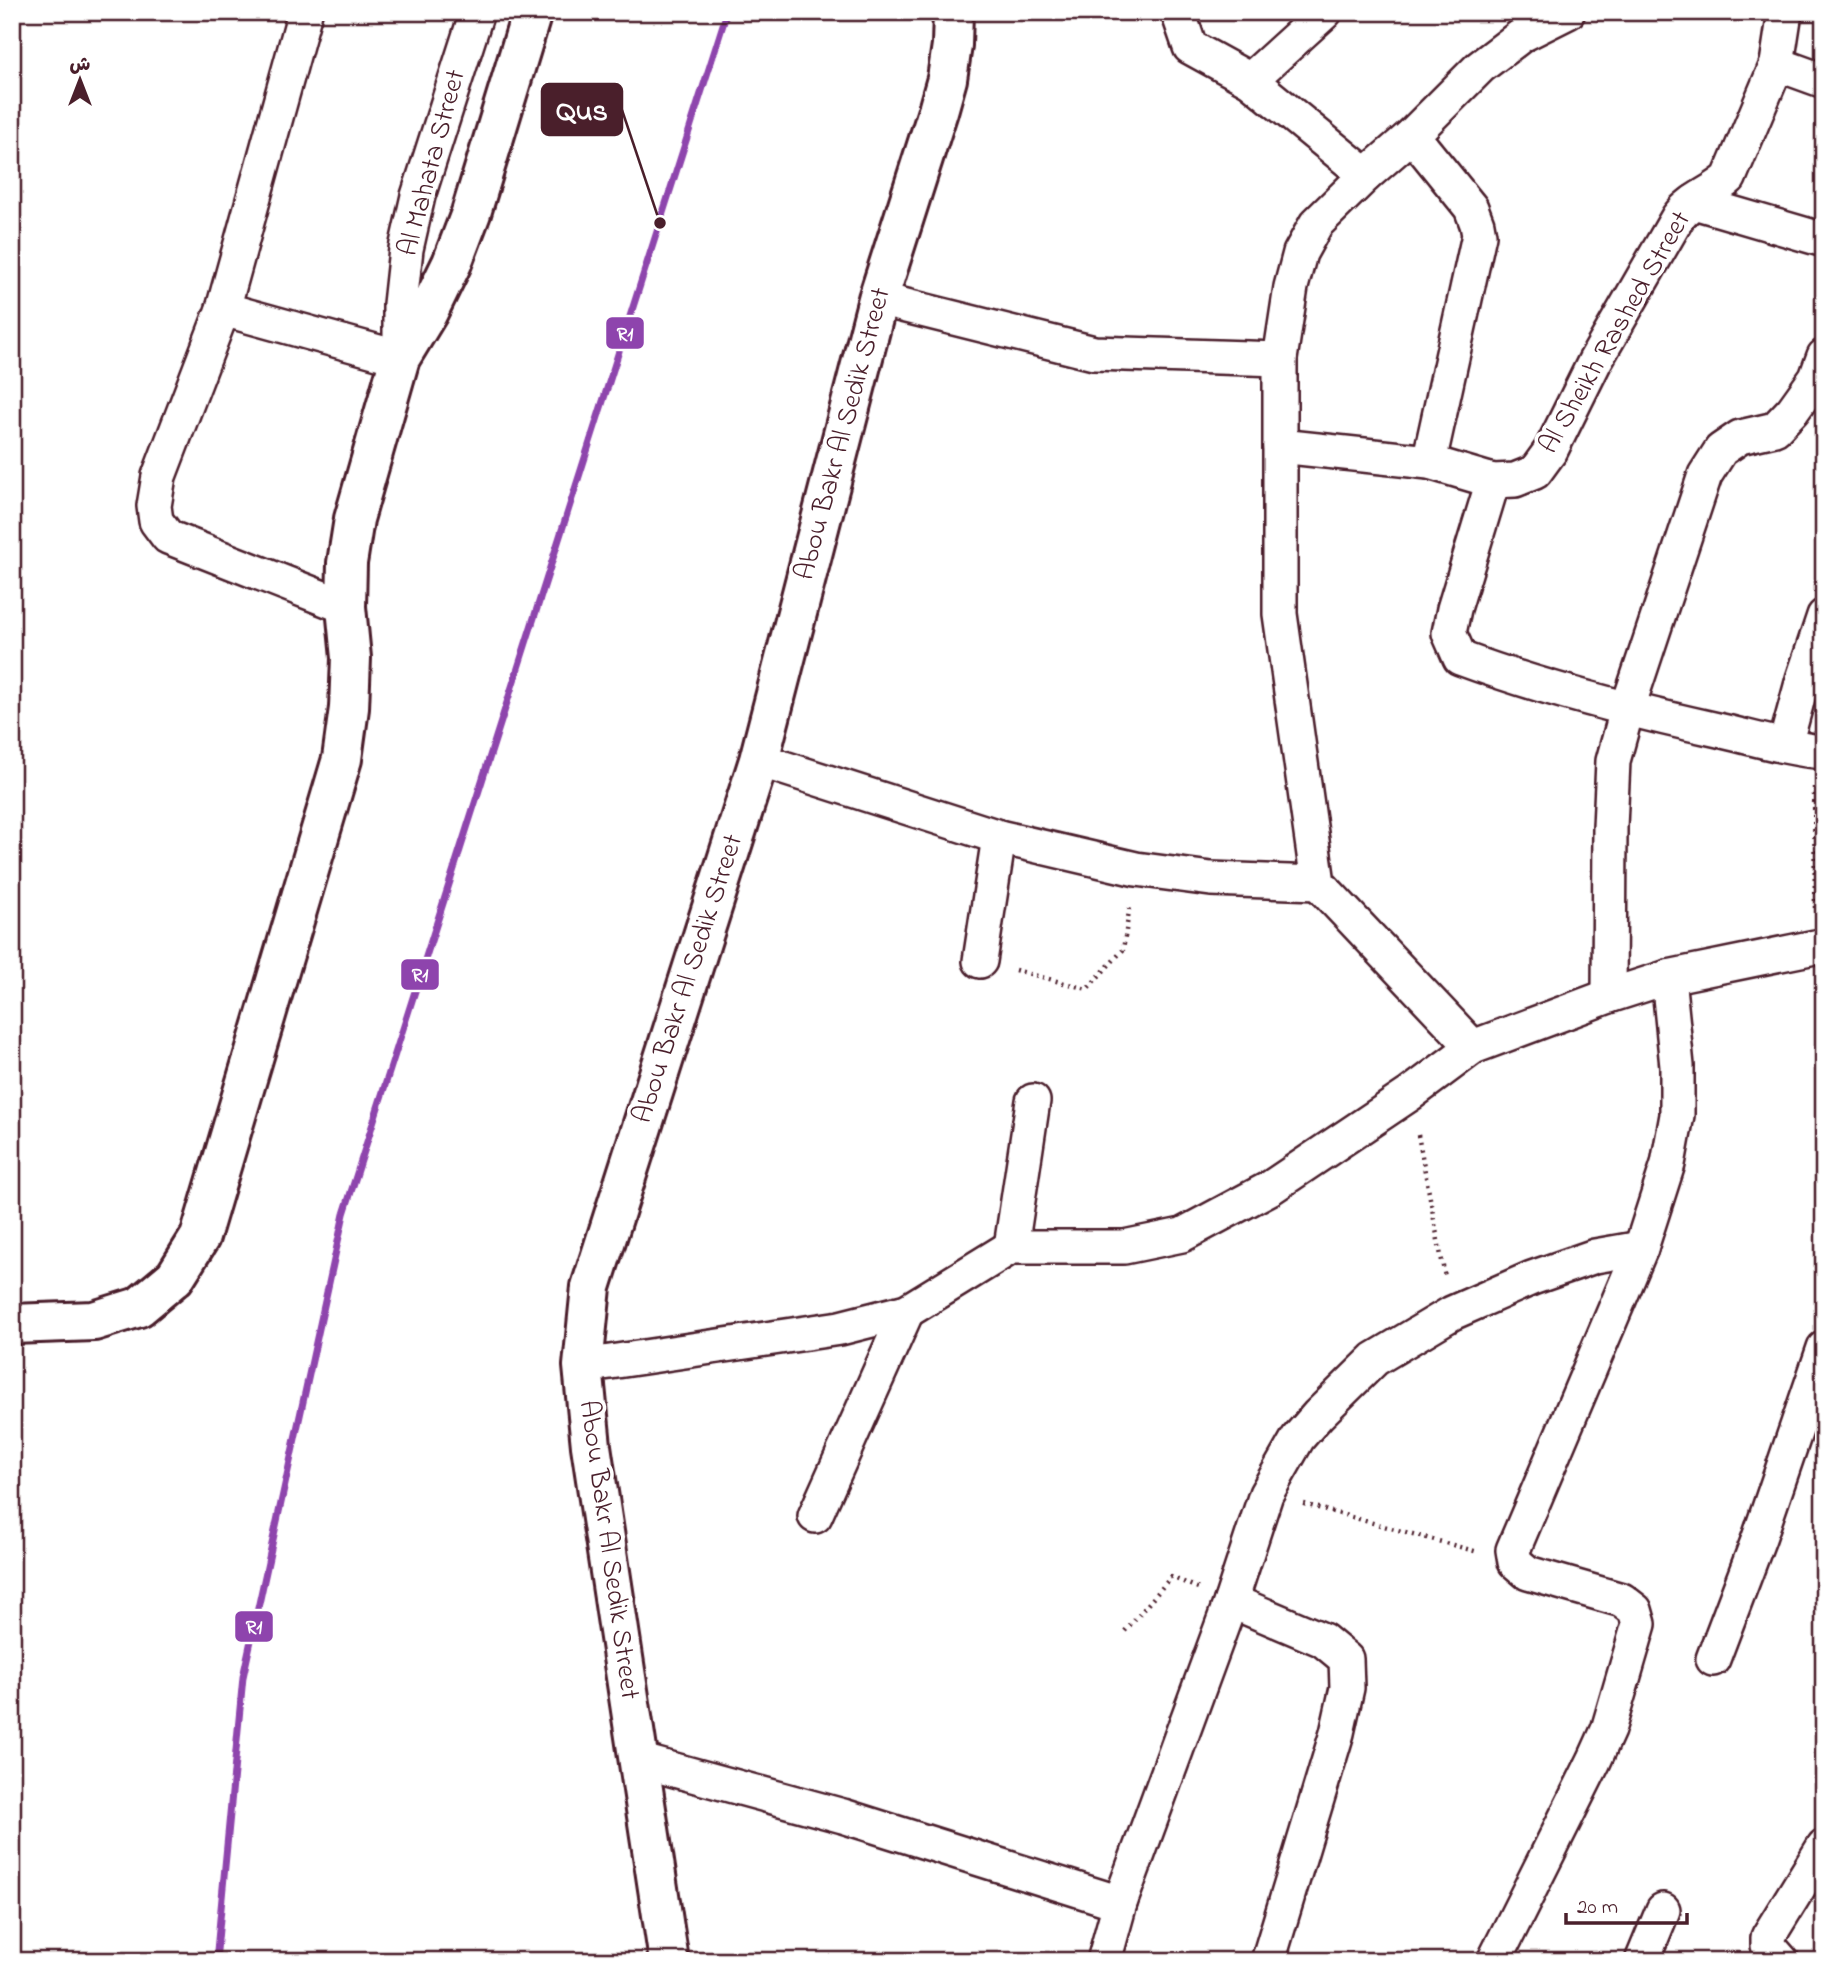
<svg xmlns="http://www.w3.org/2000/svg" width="1836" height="1973" font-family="'Indie Flower','Playpen Sans Arabic',sans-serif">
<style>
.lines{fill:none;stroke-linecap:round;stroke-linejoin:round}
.street-casing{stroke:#4a1f2b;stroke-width:38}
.secondary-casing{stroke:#4a1f2b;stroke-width:44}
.path{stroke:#4a1f2b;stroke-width:4.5;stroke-dasharray:2 5;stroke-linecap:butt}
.street{stroke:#fff;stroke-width:33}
.secondary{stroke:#fff;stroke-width:38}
.rail-1-casing{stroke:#fff;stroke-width:12}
.rail-1{stroke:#8e44ad;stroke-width:7}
.labels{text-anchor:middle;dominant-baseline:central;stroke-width:7;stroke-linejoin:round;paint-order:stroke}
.street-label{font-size:28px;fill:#4a1f2b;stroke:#fff}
.leader{fill:none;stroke:#4a1f2b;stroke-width:2.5}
.callout-dot{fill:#4a1f2b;stroke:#fff;stroke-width:2.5}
.callout{fill:#4a1f2b;stroke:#4a1f2b;stroke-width:2.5}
.callout-label{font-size:30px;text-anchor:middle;font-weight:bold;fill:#fff}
.line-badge{stroke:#fff;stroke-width:2.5}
.badge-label{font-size:19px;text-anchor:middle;font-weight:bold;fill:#fff}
</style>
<rect width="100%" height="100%" fill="#fff"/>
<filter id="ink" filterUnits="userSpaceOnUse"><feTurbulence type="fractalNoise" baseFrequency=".0143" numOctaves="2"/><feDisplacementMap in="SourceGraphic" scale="14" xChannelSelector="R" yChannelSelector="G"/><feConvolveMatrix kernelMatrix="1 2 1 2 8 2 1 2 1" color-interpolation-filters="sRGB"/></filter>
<g filter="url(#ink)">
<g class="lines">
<defs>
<g id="street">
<path d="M305,12L223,309L159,476L154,506L156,521L168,537L346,607"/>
<path d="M1178,12L1190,47L1250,80L1366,175"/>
<path d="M1777,64L1824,81"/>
<path d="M1250,80L1325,12"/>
<path d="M1412,135L1471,208L1477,224L1479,235L1429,462"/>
<path d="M1694,202L1824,240"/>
<path d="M878,299L1094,353L1280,359"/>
<path d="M223,309L400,358V304L406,249L418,196L477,12"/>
<path d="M1280,446L1429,462L1493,481L1515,480L1535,472L1551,450L1595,361L1678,217C1691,199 1713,193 1729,178L1777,64L1785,12"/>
<path d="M1493,481L1454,609L1449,633L1460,658C1544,689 1631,711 1718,730C1753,738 1788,749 1824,752"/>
<path d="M1785,745L1803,679L1824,616"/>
<path d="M759,760L999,837L1136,869L1211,879L1318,883"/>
<path d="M980,961L999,837"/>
<path d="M1609,996L1610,827L1613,761L1627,710L1705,475L1721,450L1740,437L1775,429L1793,410L1816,378L1824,356"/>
<path d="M1473,1047L1318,883L1280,614V359L1291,287L1300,253L1316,224L1366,175L1412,135L1480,67L1522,35L1568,12"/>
<path d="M1011,1247L1033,1101"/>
<path d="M583,1366L840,1328L907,1311L1011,1247H1124L1182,1235L1270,1188L1410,1094L1473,1047L1609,996L1668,977L1815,947L1824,948"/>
<path d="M815,1516L907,1311"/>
<path d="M1231,1601L1323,1640L1346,1659L1347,1688L1337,1733L1268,1961"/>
<path d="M1713,1659L1759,1538L1824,1348"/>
<path d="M638,1760L843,1816L1120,1903"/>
<path d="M1104,1961L1120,1903L1231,1601L1266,1494L1298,1438L1318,1415L1375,1359L1452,1313L1532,1278L1595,1256L1641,1248"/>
<path d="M1494,1961L1594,1761L1608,1730L1639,1624L1635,1610L1622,1600L1528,1573L1515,1562L1513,1550L1641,1248L1668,1164L1677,1115V1066L1668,977"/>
<path d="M1642,1961L1663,1910"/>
<path d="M1782,1961L1768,1945V1937L1824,1846"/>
</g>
<g id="secondary">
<path d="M12,1324L94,1321L139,1307L175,1277L200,1237L342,759L349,708L351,658L346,607L347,563L354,519L400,358L428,312L452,263L471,213L532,12"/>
<path d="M669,1961L591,1446L583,1366L591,1287L759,760L878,299L938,111L947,79L952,45L953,12"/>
</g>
</defs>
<!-- street casing -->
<use href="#street" class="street-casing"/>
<!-- secondary casing -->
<use href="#secondary" class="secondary-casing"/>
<!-- path -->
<g class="path">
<path d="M1814,787L1815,911"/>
<path d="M1015,970L1087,989L1123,950L1130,905"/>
<path d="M1418,1135L1445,1277"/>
<path d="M1304,1504L1478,1552"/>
<path d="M1125,1631L1171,1577L1198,1588"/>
</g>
<!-- street -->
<use href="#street" class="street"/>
<!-- secondary -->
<use href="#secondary" class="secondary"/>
<defs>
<path id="rail-1" d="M216,1961L243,1677L344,1214L727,12"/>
</defs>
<!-- rail-1 casing -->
<use href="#rail-1" class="rail-1-casing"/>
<!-- rail-1 -->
<use href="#rail-1" class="rail-1"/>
</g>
</g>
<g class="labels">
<!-- street labels -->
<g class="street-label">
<text transform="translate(433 163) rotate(-75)">Al Mahata Street</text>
<text transform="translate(1616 333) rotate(-60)">Al Sheikh Rashed Street</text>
<text transform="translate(844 434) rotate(-75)">Abou Bakr Al Sedik Street</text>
<text transform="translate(689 979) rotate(-72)">Abou Bakr Al Sedik Street</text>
<text transform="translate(608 1550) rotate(82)">Abou Bakr Al Sedik Street</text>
</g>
</g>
<!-- callouts -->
<path class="leader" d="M660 223L622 110"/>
<circle class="callout-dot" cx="660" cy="223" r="7"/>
<rect class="callout" x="542" y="84" width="80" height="51" rx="7"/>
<g class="callout-label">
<text x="582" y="120">Qus</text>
</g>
<g class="line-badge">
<rect x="605" y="316" width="40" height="34" rx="7" fill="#8e44ad"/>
<rect x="400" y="958" width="40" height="33" rx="7" fill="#8e44ad"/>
<rect x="234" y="1610" width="40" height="33" rx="7" fill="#8e44ad"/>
</g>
<g class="badge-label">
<text x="625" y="340">R1</text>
<text x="420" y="981">R1</text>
<text x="254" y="1633">R1</text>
</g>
<!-- margin -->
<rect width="1836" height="1973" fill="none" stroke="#fff" stroke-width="42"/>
<rect x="21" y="21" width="1794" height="1931" fill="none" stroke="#4a1f2b" stroke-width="2.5" filter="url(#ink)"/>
<!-- north arrow -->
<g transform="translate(80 80)" stroke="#ffffff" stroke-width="5" paint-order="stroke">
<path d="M0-5L12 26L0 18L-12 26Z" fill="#4a1f2b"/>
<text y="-10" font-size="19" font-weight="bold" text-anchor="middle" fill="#4a1f2b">ش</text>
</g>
<!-- scale -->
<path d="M1566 1913v10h121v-10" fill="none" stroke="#4a1f2b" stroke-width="3.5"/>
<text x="1577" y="1913" font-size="21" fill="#4a1f2b" stroke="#ffffff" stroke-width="5" paint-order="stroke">20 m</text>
</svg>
